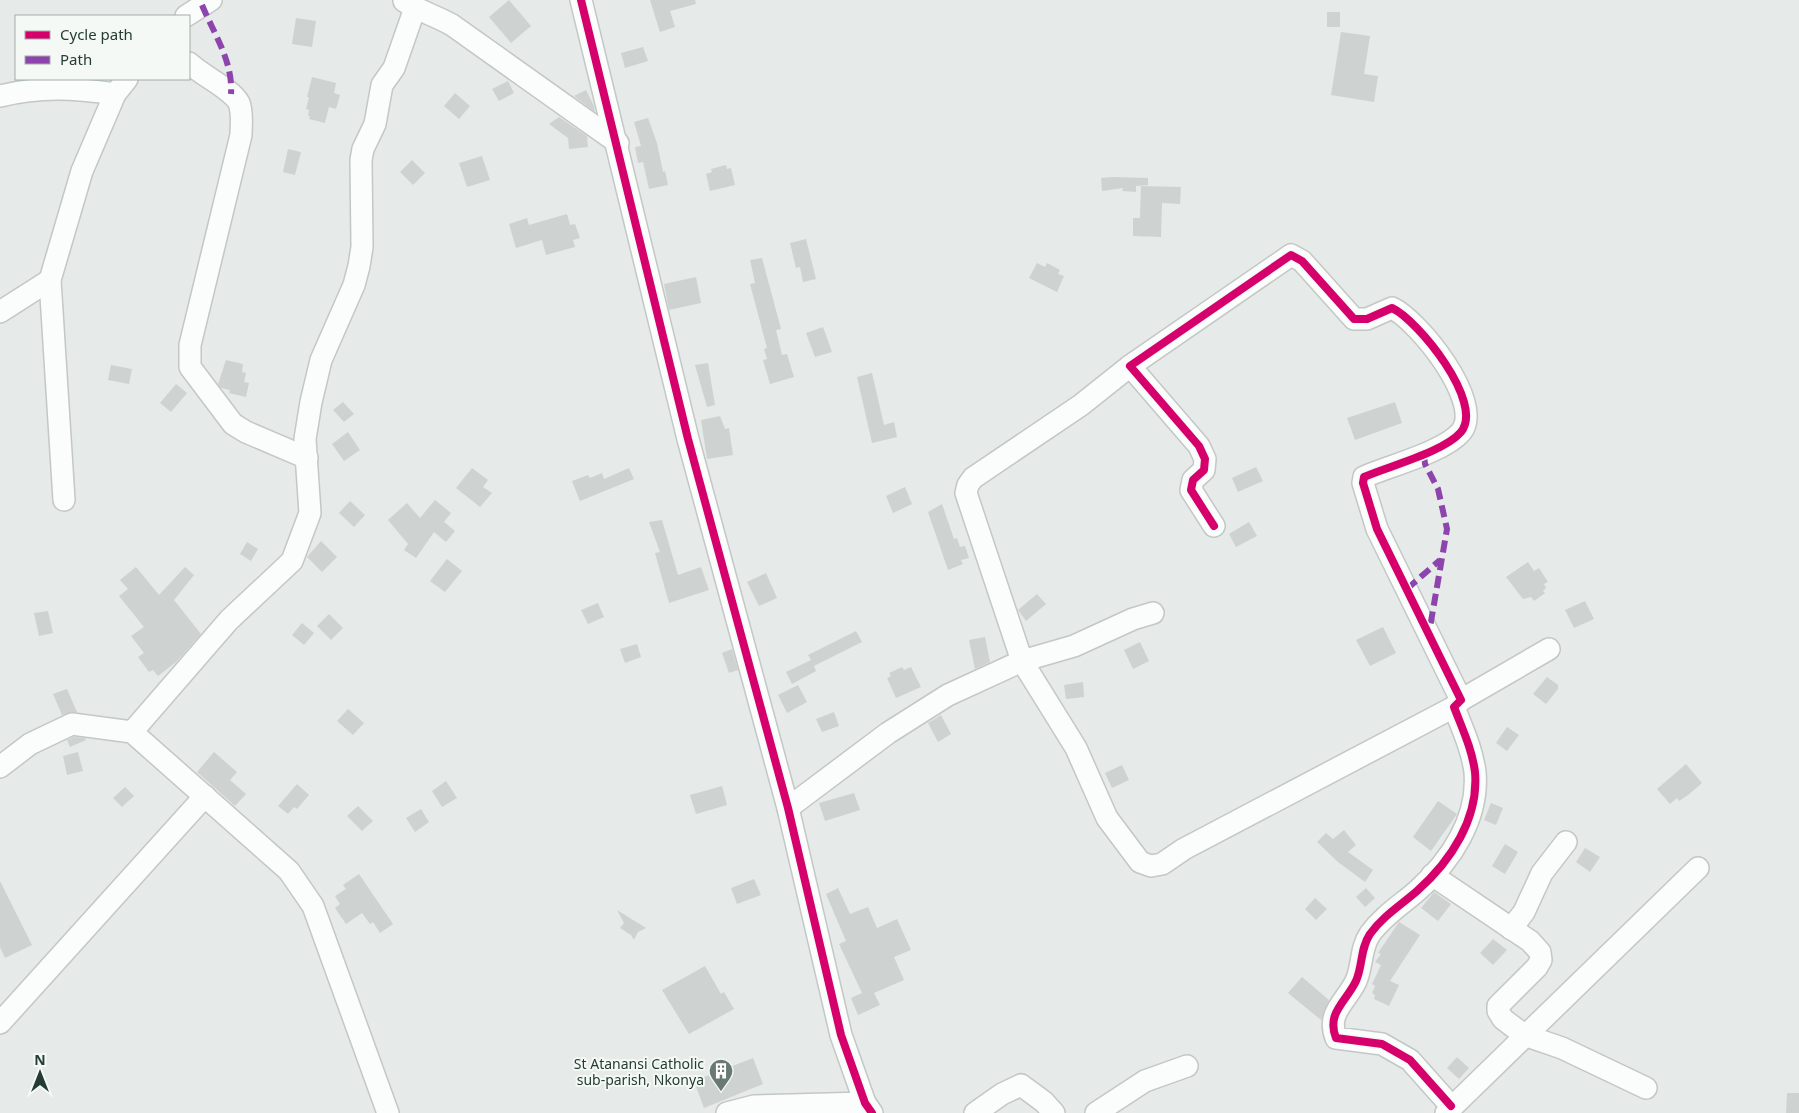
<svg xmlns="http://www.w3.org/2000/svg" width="1799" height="1113" font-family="'Noto Sans',sans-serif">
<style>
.building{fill:#ced3d1}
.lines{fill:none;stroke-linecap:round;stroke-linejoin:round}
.minor-casing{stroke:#c3c7c5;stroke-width:24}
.minor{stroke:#fbfcfc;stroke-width:21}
.quiet{stroke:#8e44ad;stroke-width:6;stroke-dasharray:12 6;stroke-linecap:butt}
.cycleway-casing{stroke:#f4f9f6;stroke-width:11}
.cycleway{stroke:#d6006c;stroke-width:8}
.labels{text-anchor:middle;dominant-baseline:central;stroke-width:4;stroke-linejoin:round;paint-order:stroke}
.poi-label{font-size:14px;fill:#253c34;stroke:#f4f9f6;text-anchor:end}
</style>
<rect width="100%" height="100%" fill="#e6eae8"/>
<!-- building -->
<g class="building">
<path d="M509,0L531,26L511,43L489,17Z"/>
<path d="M650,0H695L696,4L670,11L675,27L660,32Z"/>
<rect x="1327" y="12" width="13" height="15"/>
<path d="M296,18L316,21L312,47L292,44Z"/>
<path d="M1341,32L1370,36L1364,74L1378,76L1374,102L1331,95Z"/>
<path d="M643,47L648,61L625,68L621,53Z"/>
<path d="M312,77L336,83L334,93L340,95L336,109L329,107L325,123L309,119L310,116H308L309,110L306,109L309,97H307Z"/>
<path d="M508,81L514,93L499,101L492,89Z"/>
<path d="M586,90L594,106L595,112L574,96Z"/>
<path d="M455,93L470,106L459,119L444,106Z"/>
<path d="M559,117L587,136L588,147L569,149L568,138L549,124Z"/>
<path d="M648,118L657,143L663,172L665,171L668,185L649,189L643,162L638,163L635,147L641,146L634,122Z"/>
<path d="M288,149L301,152L295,175L283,172Z"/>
<path d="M482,156L490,180L467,187L459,163Z"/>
<path d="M412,160L425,173L413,185L400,172Z"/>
<path d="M726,165L727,169L731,168L735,185L710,191L706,174L712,172L711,169Z"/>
<path d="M1113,177L1148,178V185L1136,186V192L1122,191L1123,188L1102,191L1101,178Z"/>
<path d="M1141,186L1181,187L1180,204L1162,203L1161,237L1133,236V218H1140Z"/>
<path d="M567,214L570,225L575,224L580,238L573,240L575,247L546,255L542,240L516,248L509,224L527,218L529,225Z"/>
<path d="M806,239L816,279L803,282L800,267L796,268L790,243Z"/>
<path d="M762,258L781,329L776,330L782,355L787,354L794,377L770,384L763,360L767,359L764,349L767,348L750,284L755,283L750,260Z"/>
<path d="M1037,263L1045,267L1047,263L1060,270L1058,274L1064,276L1057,292L1029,278Z"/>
<path d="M696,277L701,303L669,310L664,284Z"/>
<path d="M823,327L832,352L815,357L806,333Z"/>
<path d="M226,360L243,364L242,372L246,373L244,382L249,383L246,397L229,393L230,390L221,388L218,384Z"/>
<path d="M708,363L715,405L707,407L695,365Z"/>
<path d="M111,365L132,369L129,384L108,380Z"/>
<path d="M872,373L884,425L894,422L897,437L872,443L857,377Z"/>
<path d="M176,384L187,393L171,412L160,403Z"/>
<path d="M343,402L354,414L344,422L333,410Z"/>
<path d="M1395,402L1402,423L1355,440L1347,418Z"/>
<path d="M720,416L725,429L729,428L733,455L707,459L701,420Z"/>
<path d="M348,432L360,450L344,461L332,444Z"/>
<path d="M1256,467L1263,481L1238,492L1232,478Z"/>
<path d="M472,468L488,480L483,487L492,493L480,507L456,488Z"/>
<path d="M629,468L634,479L580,501L572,481L588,475L590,478L602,473L604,479Z"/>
<path d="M905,487L912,504L893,513L886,496Z"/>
<path d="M435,500L451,513L444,522L455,531L446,542L434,532L416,558L404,550L408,544L388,520L407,503L420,518Z"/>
<path d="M350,501L365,515L354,527L339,513Z"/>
<path d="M942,504L954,539L957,538L960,547L965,546L969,558L961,560L963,564L948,570L928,512Z"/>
<path d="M662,520L678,575L701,567L709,590L669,603L655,553L660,552L649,522Z"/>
<path d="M1249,522L1257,536L1236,547L1229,534Z"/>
<path d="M321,541L337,557L322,572L307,557Z"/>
<path d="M247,542L258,549L251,561L240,554Z"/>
<path d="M447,559L462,571L445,592L430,581Z"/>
<path d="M1528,562L1534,571L1539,568L1548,582L1544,584L1546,588L1543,591L1545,593L1534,601L1531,597L1523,599L1506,577Z"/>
<path d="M136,567L159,595L185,567L194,575L174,600L201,634L176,662L158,676L153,670L149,672L138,657L144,653L131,636L144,627L119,596L128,589L120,580Z"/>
<path d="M766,573L777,598L759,606L747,582Z"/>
<path d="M1037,594L1046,604L1026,621L1018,610Z"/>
<path d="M1585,601L1594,619L1574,628L1565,610Z"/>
<path d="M598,603L604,617L588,624L581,610Z"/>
<path d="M48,611L53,633L39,636L34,613Z"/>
<path d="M329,614L343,628L331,640L317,626Z"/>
<path d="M302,623L314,633L304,645L292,635Z"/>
<path d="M1383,627L1396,653L1370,666L1356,640Z"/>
<path d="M856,631L862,642L814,666L816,671L792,684L786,672L811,660L808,655Z"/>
<path d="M985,637L990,662L975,669L969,640Z"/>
<path d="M1140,642L1149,661L1133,669L1124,650Z"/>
<path d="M637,644L641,657L625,663L620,649Z"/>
<path d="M732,649L738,670L729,673L722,653Z"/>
<path d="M902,667L904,670L911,667L921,687L896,698L887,678L891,676L889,673Z"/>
<path d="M1547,677L1558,685V689L1546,704L1533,694Z"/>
<path d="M1083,682L1084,697L1066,699L1064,685Z"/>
<path d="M798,685L807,702L787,713L778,695Z"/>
<path d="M67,689L77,712L62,715L53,694Z"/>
<path d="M348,709L364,723L353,735L337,721Z"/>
<path d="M834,712L839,726L822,732L816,719Z"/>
<path d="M941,715L951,734L938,742L928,723Z"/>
<path d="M1507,727L1519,735L1507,751L1496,743Z"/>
<path d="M74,737L85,738L86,740L70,747L67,740Z"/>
<path d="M78,752L83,771L67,775L63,756Z"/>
<path d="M214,752L237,772L230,780L246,794L235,806L197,772Z"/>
<path d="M1686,764L1702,783L1688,795L1679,801L1677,798L1670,804L1657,789Z"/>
<path d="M1122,765L1129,780L1112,788L1105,773Z"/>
<path d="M446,781L457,798L442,807L432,791Z"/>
<path d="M297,784L309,795L297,809L294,807L288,814L278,806Z"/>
<path d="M722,786L727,805L696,814L690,795Z"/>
<path d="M125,787L134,796L122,807L113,798Z"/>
<path d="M854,793L860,810L825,821L819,803Z"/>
<path d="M1438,801L1457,814L1431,851L1413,837Z"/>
<path d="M1491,803L1503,808L1496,825L1484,820Z"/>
<path d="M358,806L373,821L362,831L347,816Z"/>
<path d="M421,809L429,822L415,832L406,818Z"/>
<path d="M1344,830L1356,845L1348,852L1373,870L1365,882L1338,862L1317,842L1326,833L1333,839Z"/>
<path d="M1505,844L1518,852L1505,874L1492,866Z"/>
<path d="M1585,848L1600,857L1590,872L1576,862Z"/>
<path d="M359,874L393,924L380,933L373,922L370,924L362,913L346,924L335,908L340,904L335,896L346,889L343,885Z"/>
<path d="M754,879L761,895L737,904L731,888Z"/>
<path d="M0,881L32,945L5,958L0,947Z"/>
<path d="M838,888L850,914L868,907L877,928L897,919L911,950L894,957L904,980L874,993L880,1005L858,1015L851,998L862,993L839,944L846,941L826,894Z"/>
<path d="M1366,888L1375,898L1365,907L1356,897Z"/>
<path d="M1434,892L1451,904L1438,921L1421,908Z"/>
<path d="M1315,898L1327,909L1316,920L1305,909Z"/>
<path d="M617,910L646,928L638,932L634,940L631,935L620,928L624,923Z"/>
<path d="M1399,922L1420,935L1390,981L1399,985L1389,1006L1374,999L1375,995L1372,993L1375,986L1372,984L1381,965L1375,962L1381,954L1378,953Z"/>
<path d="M1493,939L1507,950L1493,965L1480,953Z"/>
<path d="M705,966L721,994L724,992L734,1009L689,1034L662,990Z"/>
<path d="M1302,977L1329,1000L1321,1020L1288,993Z"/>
<path d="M1457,1057L1469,1068L1459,1079L1447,1068Z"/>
<path d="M753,1058L763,1084L704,1108L694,1081Z"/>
<path d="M1787,1093H1799V1113H1786Z"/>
</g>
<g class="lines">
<defs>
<g id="minor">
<path d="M581,0L688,439L788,808L841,1035L865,1103L872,1113"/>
<path d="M404,1C419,11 436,16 452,25L618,143"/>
<path d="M186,16L211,0"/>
<path d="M189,63C201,75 232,89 239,103C243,113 241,125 241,135L190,345V367L233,424L246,432L307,458"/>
<path d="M0,96C41,86 74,88 115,94"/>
<path d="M0,312L50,280"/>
<path d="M1130,366L1081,405L973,478L968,485L966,493L1022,661L1076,748L1107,818L1140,862L1151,866L1162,864L1184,849L1454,707"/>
<path d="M64,500L50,280L82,171L115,94L127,79"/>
<path d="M1214,526L1191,490L1193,480L1204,470L1205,459L1199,446L1130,366L1291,255L1302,261L1354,319H1367L1392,308C1418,320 1485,403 1461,432C1444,452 1389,466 1364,477L1363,483L1377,529L1461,700L1454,707C1462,728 1472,749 1475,772C1479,818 1451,861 1417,891C1401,905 1383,916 1370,934C1360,949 1363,965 1356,981C1346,1002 1326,1013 1336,1038L1382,1044L1410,1060L1451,1106"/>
<path d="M1461,700L1549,649"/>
<path d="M132,732L229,620L292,561L310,513L305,439L311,402L321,360L354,285L359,266L362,247L361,160L363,149L375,124L382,85L394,68L415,8"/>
<path d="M0,767L30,744L72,724L132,732L289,871L313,906L388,1113"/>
<path d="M788,808L888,733L948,695L1022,661L1074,646L1133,619L1153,613"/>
<path d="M1432,875L1530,941L1540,952L1541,960L1537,967L1498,1006V1011L1503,1019L1524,1035L1562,1048L1646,1088"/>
<path d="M1511,929L1524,912L1542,873L1566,842"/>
<path d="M0,1023L205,796"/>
<path d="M727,1113L754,1106L865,1103"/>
<path d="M975,1113L1002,1094L1021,1085L1044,1102L1054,1113"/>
<path d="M1096,1113L1145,1081L1187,1066"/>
<path d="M1446,1113L1698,868"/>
</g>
</defs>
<!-- minor casing -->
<use href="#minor" class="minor-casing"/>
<!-- minor -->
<use href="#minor" class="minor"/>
<!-- quiet -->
<g class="quiet">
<path d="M202,5C214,34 233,61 231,94"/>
<path d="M1424,455L1425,464L1438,489L1447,529L1429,633"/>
<path d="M1407,589L1440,560"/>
</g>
<defs>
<g id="cycleway">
<path d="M581,0L688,439L788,808L841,1035L865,1103L872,1113"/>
<path d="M1214,526L1191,490L1193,480L1204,470L1205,459L1199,446L1130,366L1291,255L1302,261L1354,319H1367L1392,308C1418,320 1485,403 1461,432C1444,452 1389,466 1364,477L1363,483L1377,529L1461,700L1454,707C1462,728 1472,749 1475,772C1479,818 1451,861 1417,891C1401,905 1383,916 1370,934C1360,949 1363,965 1356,981C1346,1002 1326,1013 1336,1038L1382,1044L1410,1060L1451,1106"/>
</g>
</defs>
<!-- cycleway casing -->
<use href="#cycleway" class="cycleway-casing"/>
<!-- cycleway -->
<use href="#cycleway" class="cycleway"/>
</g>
<!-- icons -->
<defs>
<symbol id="building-pin" viewBox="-11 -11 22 30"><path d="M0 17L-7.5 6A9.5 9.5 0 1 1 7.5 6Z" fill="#697973" stroke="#f4f9f6"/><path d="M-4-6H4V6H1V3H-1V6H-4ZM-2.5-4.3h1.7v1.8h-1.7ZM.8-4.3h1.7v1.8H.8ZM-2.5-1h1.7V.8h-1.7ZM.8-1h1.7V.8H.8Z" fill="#fff"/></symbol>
</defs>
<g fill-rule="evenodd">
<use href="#building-pin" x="707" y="1057" width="28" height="38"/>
</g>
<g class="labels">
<!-- poi labels -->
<g class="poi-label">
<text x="704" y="1063">St Atanansi Catholic<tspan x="704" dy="16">sub-parish, Nkonya</tspan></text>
</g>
</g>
<!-- legend -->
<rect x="15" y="15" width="175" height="65" fill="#f4f9f6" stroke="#a1ada8"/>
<rect x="25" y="31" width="25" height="8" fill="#d6006c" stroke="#a1ada8"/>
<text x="60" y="40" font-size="15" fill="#253c34">Cycle path</text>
<rect x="25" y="56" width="25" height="8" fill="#8e44ad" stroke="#a1ada8"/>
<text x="60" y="65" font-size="15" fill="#253c34">Path</text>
<!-- north arrow -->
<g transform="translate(40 1073)" stroke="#f4f9f6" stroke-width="4" paint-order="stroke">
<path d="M0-4L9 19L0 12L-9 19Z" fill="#253c34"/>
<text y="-8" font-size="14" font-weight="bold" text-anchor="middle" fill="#253c34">N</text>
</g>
</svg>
